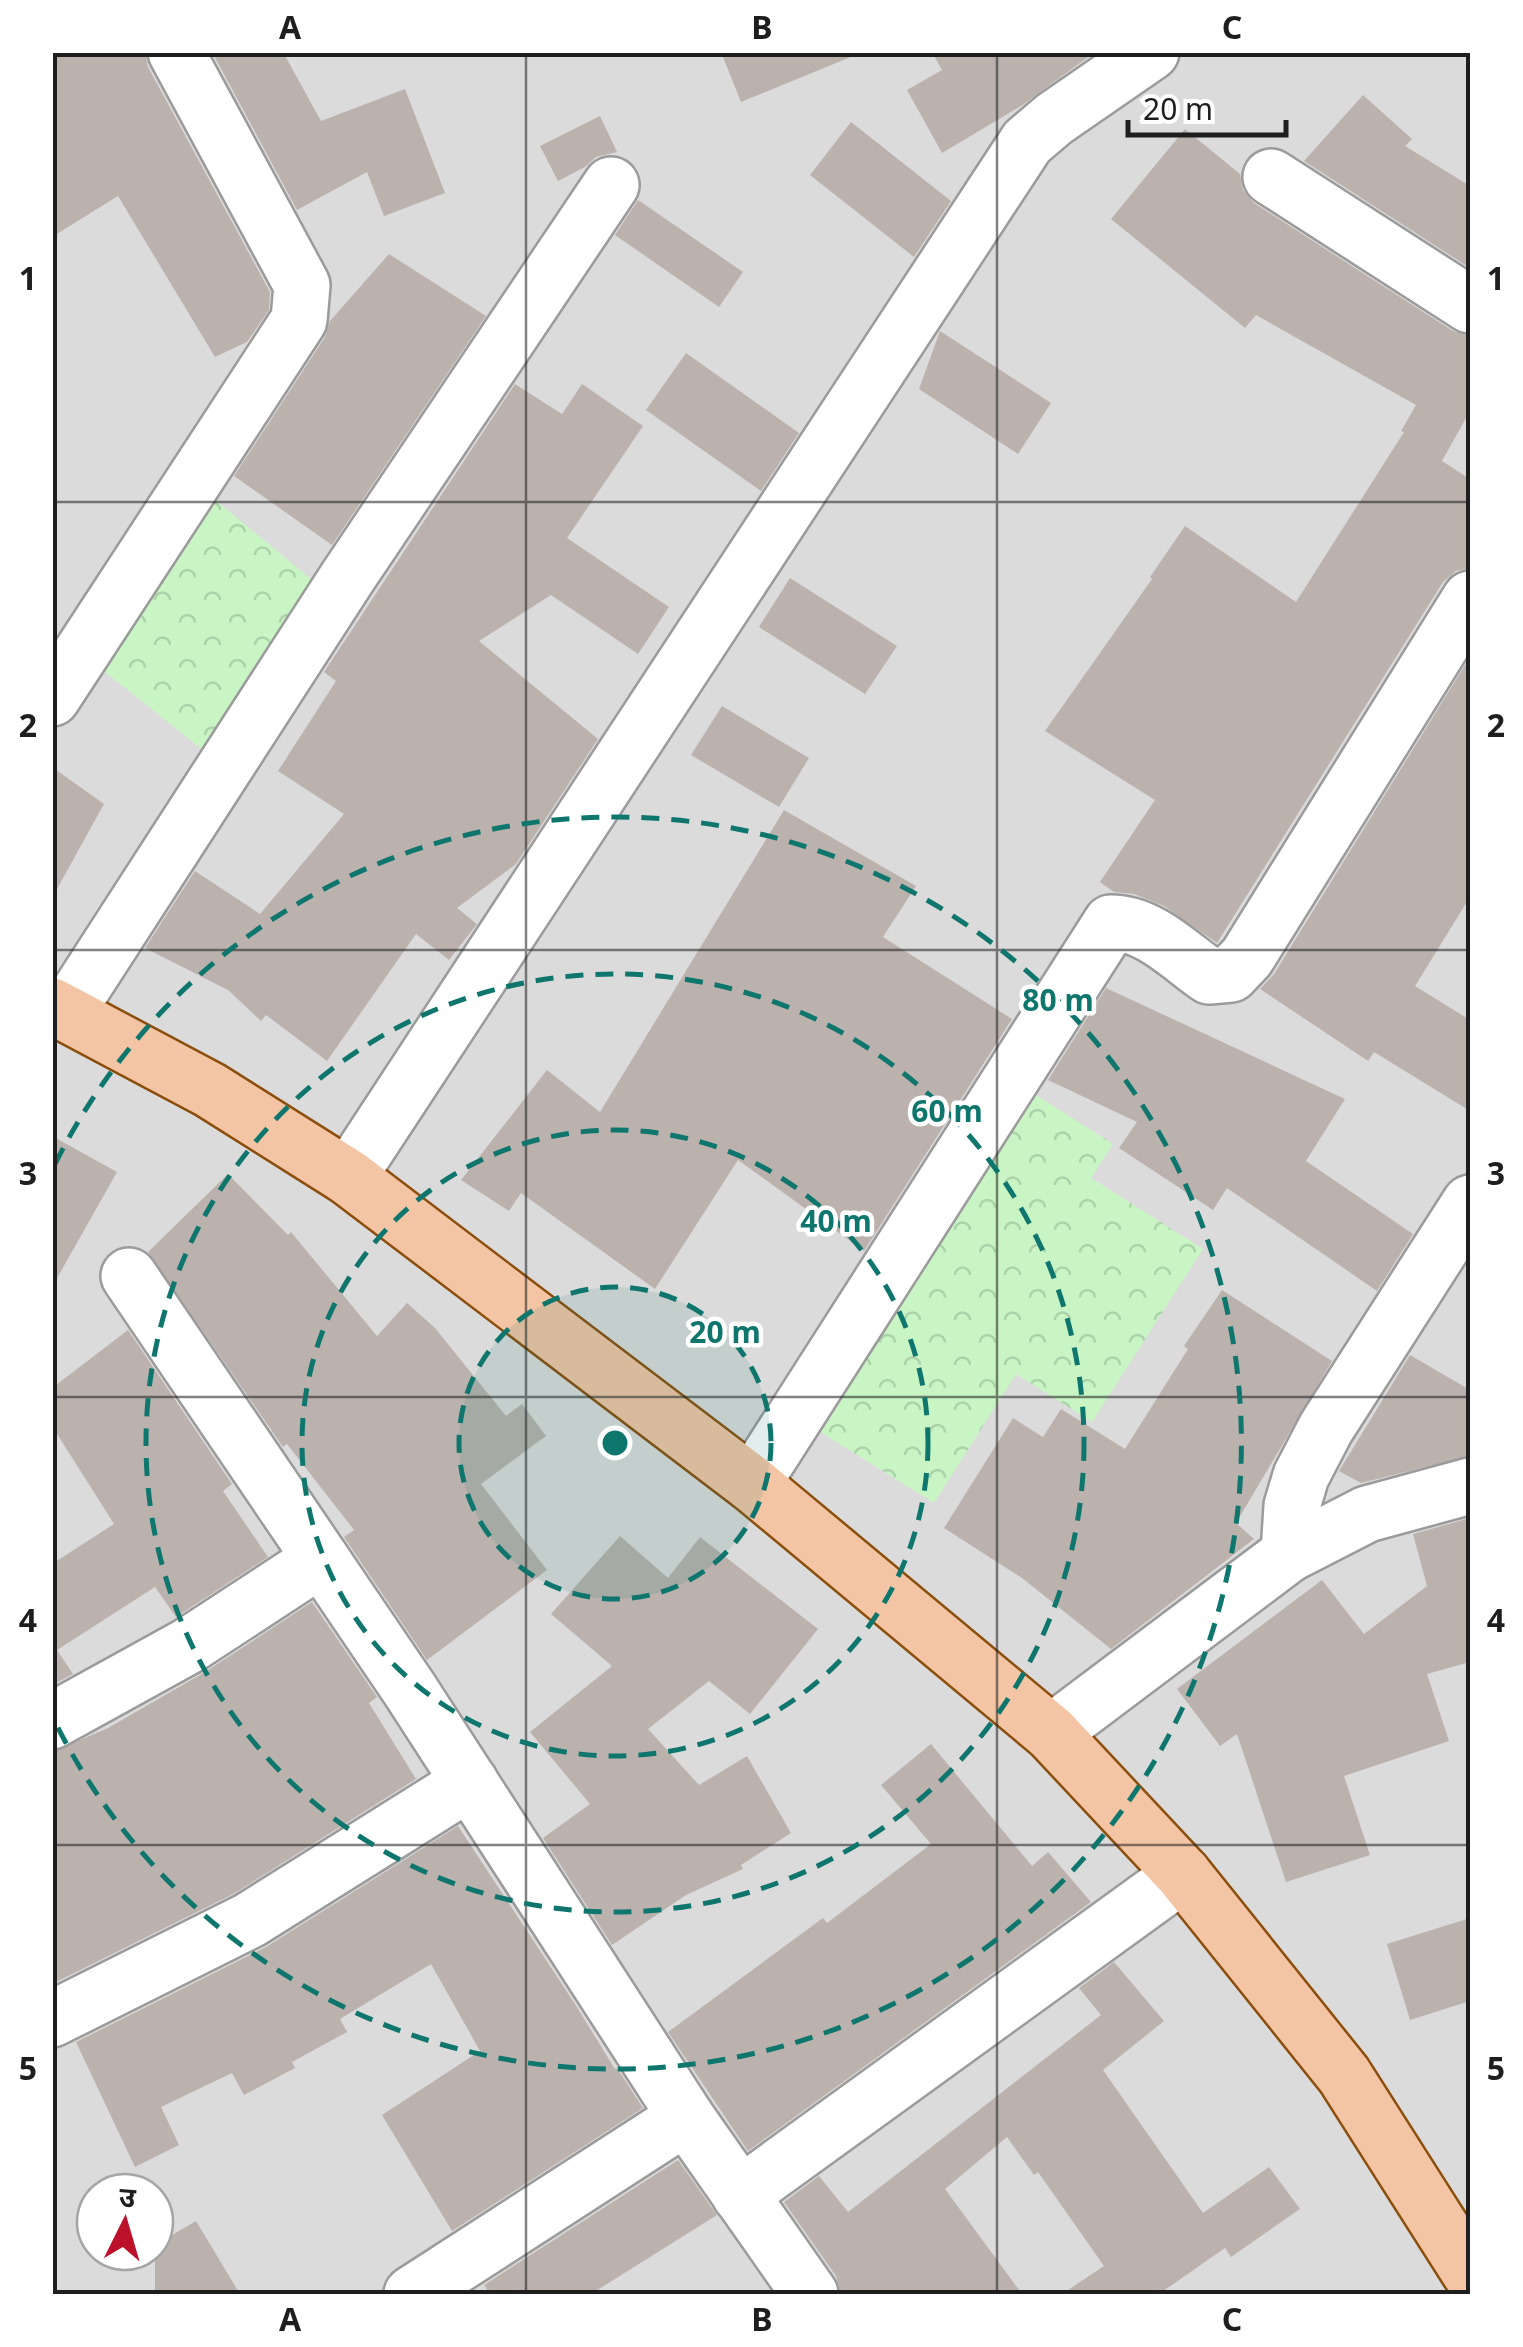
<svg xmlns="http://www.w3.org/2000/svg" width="1523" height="2347" font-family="'Noto Sans','Noto Sans Devanagari',sans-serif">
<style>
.residential{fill:#dcdbdb;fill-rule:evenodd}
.park{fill:url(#park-crowns)}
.building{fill:#bbb2ae}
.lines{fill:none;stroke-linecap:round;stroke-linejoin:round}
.minor-casing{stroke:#9b9b9b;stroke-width:60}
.major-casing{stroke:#8c4e0c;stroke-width:60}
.minor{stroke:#fff;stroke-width:55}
.major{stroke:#f4c5a4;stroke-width:55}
.grid{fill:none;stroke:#1e1e1e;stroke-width:2.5;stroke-opacity:0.55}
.ring{fill:none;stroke:#0f766e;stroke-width:5;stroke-dasharray:18 12}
.centre{fill:#0f766e;stroke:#fff;stroke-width:5}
.ring-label{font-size:30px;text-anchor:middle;font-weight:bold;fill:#0f766e;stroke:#fff;stroke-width:9;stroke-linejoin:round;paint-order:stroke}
.neatline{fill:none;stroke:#1e1e1e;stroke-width:4}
.grid-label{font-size:32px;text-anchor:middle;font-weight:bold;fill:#1e1e1e}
</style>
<defs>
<pattern id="park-crowns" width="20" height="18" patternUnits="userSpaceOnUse" patternTransform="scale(2.5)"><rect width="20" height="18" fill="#c9f5c5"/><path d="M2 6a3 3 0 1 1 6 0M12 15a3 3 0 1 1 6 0" fill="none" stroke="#acd2a9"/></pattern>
</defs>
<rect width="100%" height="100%" fill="#eeeae5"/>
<!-- residential -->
<path class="residential" d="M52,53H1470V2294H53ZM95,2192H155V2252H95Z"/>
<!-- park -->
<g class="park">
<path d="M191,480L324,590L204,751L75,648Z"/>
<path d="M1025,1088L1113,1144L1091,1178L1203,1249L1092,1422L1016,1374L934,1503L809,1425Z"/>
</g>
<!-- building -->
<g class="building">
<path d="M52,52H145L148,67L270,292L269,310L247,342L215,357L118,196L52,237Z"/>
<path d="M212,52H283L321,121L405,89L445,193L384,216L367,172L297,210Z"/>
<path d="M721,52H857L858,54L741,102Z"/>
<path d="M932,52H1095L1021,106L942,153L907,90L942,70Z"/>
<path d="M1363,95L1412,139L1405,146L1470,186V268L1304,161Z"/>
<path d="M600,116L617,152L596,157L585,167L558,181L540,146Z"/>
<path d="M851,122L951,201L914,257L810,175Z"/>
<path d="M1185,129L1240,174L1243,190L1254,203L1453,331L1470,336V411L1442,461L1470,479V568L1456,571L1443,582L1217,943L1164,906L1134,894L1114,892L1100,882L1155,800L1045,731L1152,579L1150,577L1185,526L1296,602L1404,432L1401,431L1416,405L1256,315L1245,328L1111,219Z"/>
<path d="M638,200L743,272L719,307L615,235Z"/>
<path d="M389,254L486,316L332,545L234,476L325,337L330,321Z"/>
<path d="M940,331L1051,403L1018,454L919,389Z"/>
<path d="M686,353L799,433L761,491L646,410Z"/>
<path d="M515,384L562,414L582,384L643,426L567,538L669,607L638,654L551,595L479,641L598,739L516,864L457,908L477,924L449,960L416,934L327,1061L266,1015L261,1021L228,990L145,948L195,871L260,914L344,814L278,771L336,681L324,672Z"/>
<path d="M790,578L897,646L865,694L759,627Z"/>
<path d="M1470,657V897L1415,986L1470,1020V1111L1374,1052L1368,1061L1260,989L1274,974Z"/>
<path d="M722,706L809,758L779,807L691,755Z"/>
<path d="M52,767L104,804L52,898Z"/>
<path d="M784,810L916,886L883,937L1012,1019L864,1251L738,1160L655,1289L521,1193L509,1211L461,1180L547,1070L600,1112Z"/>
<path d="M1106,988L1345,1099L1306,1161L1413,1234L1377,1291L1227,1188L1213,1210L1119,1148L1137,1122L1048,1080Z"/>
<path d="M52,1136L117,1172L52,1287Z"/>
<path d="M228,1174L288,1235L291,1232L377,1336L407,1303L435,1328L506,1416L522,1404L546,1436L481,1484L547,1570L427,1660L344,1537L354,1530L287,1444L283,1447L148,1252Z"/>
<path d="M1222,1290L1332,1361L1236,1523L1254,1539L1111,1649L1022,1578L944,1528L1013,1418L1043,1437L1061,1409L1125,1449L1188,1349L1184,1346Z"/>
<path d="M128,1330L232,1484L223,1491L268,1557L176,1617L155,1587L57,1650L73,1674L52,1685V1564L114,1524L52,1426V1388Z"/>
<path d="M1410,1355L1470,1390V1456L1361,1483L1339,1471Z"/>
<path d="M1470,1518V1662L1427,1674L1449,1741L1344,1776L1370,1855L1286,1882L1237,1734L1220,1746L1177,1689L1322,1580L1364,1634L1427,1586L1413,1534Z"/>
<path d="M620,1536L668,1578L700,1537L818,1629L750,1714L709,1681L648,1729L699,1785L747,1756L791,1833L741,1865L743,1869L686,1895L612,1945L543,1838L590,1804L530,1732L612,1666L551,1614Z"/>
<path d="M312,1602L377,1697L369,1703L416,1779L235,1893L52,1984V1752L108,1728L205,1672Z"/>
<path d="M931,1744L1032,1866L1048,1852L1091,1902L748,2151L668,2032L823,1918L827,1923L931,1844L881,1785Z"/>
<path d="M458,1826L575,2004L615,2069L617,2068L643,2108L452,2231L382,2115L480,2051L431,1964L340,2019L347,2032L292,2062L295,2068L244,2095L232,2073L161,2107L179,2145L135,2167L76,2042L266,1947Z"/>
<path d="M1470,1918V2001L1410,2020L1387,1944Z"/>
<path d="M1114,1962L1164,2021L1103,2070L1203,2213L1269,2167L1300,2209L1231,2257L1225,2248L1159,2294H1062L1104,2266L1038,2172L1034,2175L1007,2137L945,2189L1022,2294H841L836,2276L784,2202L819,2176L848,2212L1101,2015L1079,1988Z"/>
<path d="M678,2160L717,2215L591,2294H490L484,2285Z"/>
<path d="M196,2221L240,2294H155V2245Z"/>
</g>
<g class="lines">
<defs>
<g id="minor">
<path d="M1271,177L1470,305"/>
<path d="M52,698L299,320L302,285L176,52"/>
<path d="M66,1013L347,578L611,185"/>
<path d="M348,1177L1027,142L1054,119L1151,52"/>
<path d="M129,1276L410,1690L686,2117"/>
<path d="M752,1484L1111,923C1149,923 1179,955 1209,976L1231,974L1247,957L1470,599"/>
<path d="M1289,1554L1292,1506L1301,1476L1326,1428L1470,1203"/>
<path d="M52,1721L188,1646L321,1559"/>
<path d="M1051,1733L1289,1554L1367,1514L1470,1486"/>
<path d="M52,2019L250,1920L470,1782"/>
<path d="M740,2195L1183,1874"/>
<path d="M412,2294L686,2117L810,2294"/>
</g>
<path id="major" d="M52,1006L210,1090L348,1177L752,1484L1051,1733L1183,1874L1344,2075L1470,2273"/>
</defs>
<!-- minor casing -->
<use href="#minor" class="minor-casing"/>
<!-- major casing -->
<use href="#major" class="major-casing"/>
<!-- minor -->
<use href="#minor" class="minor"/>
<!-- major -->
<use href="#major" class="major"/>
</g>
<!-- grid -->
<path class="grid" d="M526,52V2294M997,52V2294M52,502H1470M52,950H1470M52,1397H1470M52,1845H1470"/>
<!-- distance rings -->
<circle cx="615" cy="1443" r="156" fill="#0f766e" fill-opacity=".12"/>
<g class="ring">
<circle cx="615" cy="1443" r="156"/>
<circle cx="615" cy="1443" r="313"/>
<circle cx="615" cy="1443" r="469"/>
<path d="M55 1164A626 626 0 1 1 55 1722"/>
</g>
<circle cx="615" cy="1443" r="15" class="centre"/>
<g class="ring-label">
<text x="1058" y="1011">80 m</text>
<text x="947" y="1122">60 m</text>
<text x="836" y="1232">40 m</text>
<text x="725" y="1343">20 m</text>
</g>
<!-- border -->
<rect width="1523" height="2347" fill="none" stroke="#ffffff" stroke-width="110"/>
<!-- north arrow -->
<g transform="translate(125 2222) rotate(5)"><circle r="48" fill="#ffffff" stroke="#a5a5a5" stroke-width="2.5"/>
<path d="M0-8L18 38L0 25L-18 38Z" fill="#bc102b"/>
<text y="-15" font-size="28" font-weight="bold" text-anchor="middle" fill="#1e1e1e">उ</text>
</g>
<!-- scale -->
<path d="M1128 120v15h158v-15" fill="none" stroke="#1e1e1e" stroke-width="5"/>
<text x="1143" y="120" font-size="30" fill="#1e1e1e" stroke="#ffffff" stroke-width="8" paint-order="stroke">20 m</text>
<rect x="55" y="55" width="1413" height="2237" class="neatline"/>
<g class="grid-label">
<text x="290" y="39">A</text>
<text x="762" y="39">B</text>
<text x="1232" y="39">C</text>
<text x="28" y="290">1</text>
<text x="1496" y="290">1</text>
<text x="28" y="737">2</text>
<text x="1496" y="737">2</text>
<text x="28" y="1185">3</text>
<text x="1496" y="1185">3</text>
<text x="28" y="1632">4</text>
<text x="1496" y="1632">4</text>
<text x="28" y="2080">5</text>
<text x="1496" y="2080">5</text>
<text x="290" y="2331">A</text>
<text x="762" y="2331">B</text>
<text x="1232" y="2331">C</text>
</g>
</svg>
